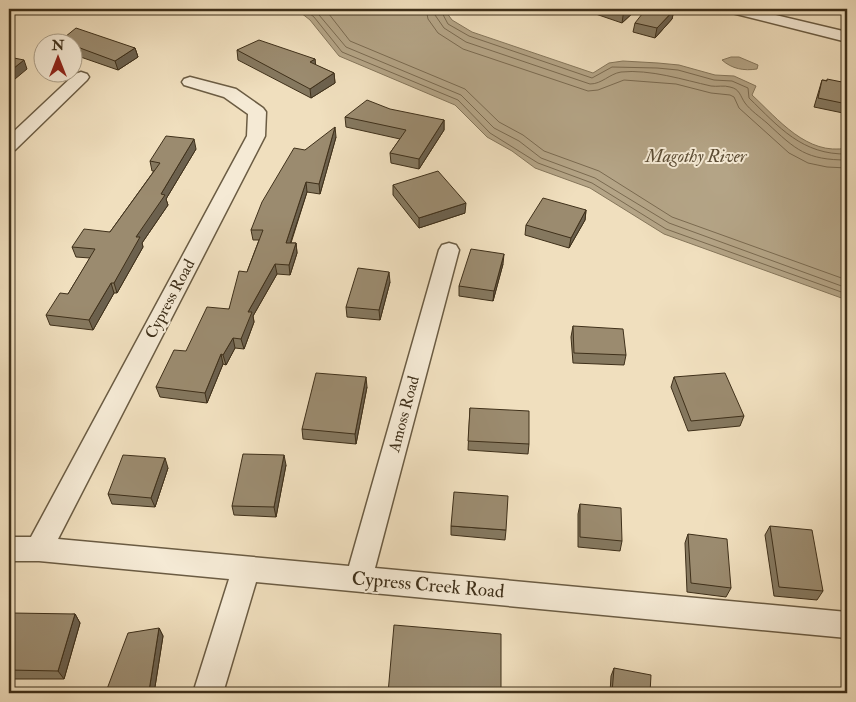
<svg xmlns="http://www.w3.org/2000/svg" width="856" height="702" font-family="'IM FELL Double Pica',serif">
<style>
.water{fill:#b4a486;stroke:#85765b}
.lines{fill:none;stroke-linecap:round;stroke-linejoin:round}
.shore{stroke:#7a6a50;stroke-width:1}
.minor-casing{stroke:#6b5c43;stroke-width:3}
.minor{fill:#f5ead5;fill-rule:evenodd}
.wall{fill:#85785f;stroke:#3f301a}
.shaded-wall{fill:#6c614e;stroke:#3f301a}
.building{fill:#9b8b6f;stroke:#3f301a}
.labels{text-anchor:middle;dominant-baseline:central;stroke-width:4;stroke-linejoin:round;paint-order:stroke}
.street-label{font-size:16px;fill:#3f301a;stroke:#f5ead5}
.water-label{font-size:18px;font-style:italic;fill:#5c4d35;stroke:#f5ead5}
.near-street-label{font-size:19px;fill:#3f301a;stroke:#f5ead5}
</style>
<rect width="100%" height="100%" fill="#f0dfbe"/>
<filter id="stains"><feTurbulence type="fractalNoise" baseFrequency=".004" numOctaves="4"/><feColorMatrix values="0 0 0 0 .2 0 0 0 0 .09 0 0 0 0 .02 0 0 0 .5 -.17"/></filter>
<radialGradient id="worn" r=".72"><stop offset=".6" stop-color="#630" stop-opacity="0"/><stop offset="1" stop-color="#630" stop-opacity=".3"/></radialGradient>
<!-- water -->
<g class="water">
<path d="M296,9H444L452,20L472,32L593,73L609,63L623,61L658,63L679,65L715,75L734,76L756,86L752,95C778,119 807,156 847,148V300L664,234L590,188L535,168L512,151L487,137L455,105L339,56L310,20Z"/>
<path d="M731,57H739L758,65L757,69C744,71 732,69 722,60Z"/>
</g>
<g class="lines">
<!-- shore -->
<g class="shore">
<path d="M304,9L314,17L342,52L458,100L490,133L538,163L592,183L666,229L847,294"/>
<path d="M314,9L346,47L461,95L494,128L519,141L541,158L595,178L669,223L847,288"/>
<path d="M325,9L350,41L465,89L499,122L523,135L544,151L599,171L672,217L847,280"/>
<path d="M426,9L428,19L438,33L463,49L588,91L598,90L624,80L676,84L711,93L730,95L734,97L739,108L789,153L808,163L827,167L847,168"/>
<path d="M434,9L435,15L444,28L466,42L590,84C602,84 609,74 621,72C650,69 684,80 711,86C717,87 724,85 730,87C740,89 740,96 745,103C750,110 760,117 767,123C796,150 806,160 847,160"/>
<path d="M440,9L448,24L469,36L592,78L612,67L657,68L678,70L714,80L732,81L748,88L749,98C779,127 802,155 847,154"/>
</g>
<defs>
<g id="minor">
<path d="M726,9H750L847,32V42L728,12Z"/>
<path d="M81,72L87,74L89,77L87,80L15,150L9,151V136L75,74Z"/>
<path d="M190,77L236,89L263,108L266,112L265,136L58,539L349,566L439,250L442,245L449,243L456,245L459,250L375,568L847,612V638L256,582L223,693H193L229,579L39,561H9V537H31L247,136L248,114L224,97L184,85L182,82L184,79Z"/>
</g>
</defs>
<!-- minor casing -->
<use href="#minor" class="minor-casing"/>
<!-- minor -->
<use href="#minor" class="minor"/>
</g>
<!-- wall -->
<g class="wall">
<path d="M584,9H637L622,23L584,10Z"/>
<path d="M674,10L672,19L655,38L633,32L635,23Z"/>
<path d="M72,42L135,48L138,57L118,70L72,54Z"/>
<path d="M237,50L315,59V65L334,73L335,83L311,98L238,60Z"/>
<path d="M822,80L847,83V105H846L843,113L814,107Z"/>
<path d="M345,117L444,120V130L419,169L391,163L390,153L400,139L346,127Z"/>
<path d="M336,137L320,194L307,192L291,243H296L297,253L290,275L277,274L253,316L254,322L244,349L235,348L226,365L223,364L207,403L160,397L156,387L186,351L229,309L247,272L259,240H253L251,230L305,150Z"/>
<path d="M196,149L166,199L168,205L142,243L143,247L117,293H114L93,330L50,325L46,315L68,294L90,258L76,257L72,247L110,232L154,171H152L150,161Z"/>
<path d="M393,185L465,213L419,228L393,195Z"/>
<path d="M586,210L585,220L569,248L525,235L526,225Z"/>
<path d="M503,264L493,301L459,296V286Z"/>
<path d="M390,282L380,320L347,317L346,307Z"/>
<path d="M573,326L626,355L624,365L573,363L571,337Z"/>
<path d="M674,377L744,416L740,426L688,431L671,387Z"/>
<path d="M367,387L356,444L303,439L302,429Z"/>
<path d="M470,408L529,444L528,454L468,450Z"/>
<path d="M286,465L276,517L234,515L232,506Z"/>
<path d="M168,468L155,507L112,504L108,494Z"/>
<path d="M580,504L622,541L620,551L578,547V514Z"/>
<path d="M451,526L506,530L505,540L451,535Z"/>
<path d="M770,526L823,591L817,600L774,596L765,535Z"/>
<path d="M688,534L731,588L726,597L687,592L685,543Z"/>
<path d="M75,614L80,623L64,679H9V623Z"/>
<path d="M159,628L163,636L154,693H109L107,689Z"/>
<path d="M614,668L650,693H610L611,676Z"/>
</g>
<!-- shaded-wall -->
<g class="shaded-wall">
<path d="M624,9H637L622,23Z"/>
<path d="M674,10L672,19L655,38L657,28Z"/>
<path d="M135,48L138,57L118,70L115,61Z"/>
<path d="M315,59L316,68L310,62Z"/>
<path d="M24,60L27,69L9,84V72Z"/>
<path d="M334,73L335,83L311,98L310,89Z"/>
<path d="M444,120V130L419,169V159Z"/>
<path d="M335,127L336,137L320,194L319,184Z"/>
<path d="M194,139L196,149L166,199L168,205L142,243L143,247L117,293L114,283L136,237L161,194Z"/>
<path d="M306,182L307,192L287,253L286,243Z"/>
<path d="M466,203L465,213L419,228V218Z"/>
<path d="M586,210L585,220L569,248L571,238Z"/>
<path d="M296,243L297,253L290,275L289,265Z"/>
<path d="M504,254L503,264L493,301L494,291Z"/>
<path d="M275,264L277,274L253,316L254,322L244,349L241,339L248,312Z"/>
<path d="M389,272L390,282L380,320L379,310Z"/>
<path d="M111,283L114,293L93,330L89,320Z"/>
<path d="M233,338L235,348L226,365L223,355Z"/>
<path d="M221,354L223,364L207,403L205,393Z"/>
<path d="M366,377L367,387L356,444L355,434Z"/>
<path d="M284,455L286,465L276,517L274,507Z"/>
<path d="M165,458L168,468L155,507L151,498Z"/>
<path d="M75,614L80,623L64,679L58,671Z"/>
<path d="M159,628L163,636L154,693H150L149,691Z"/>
</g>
<!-- building -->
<g class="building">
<path d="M646,9H669L674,10L657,28L635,23Z"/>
<path d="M76,28L135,48L115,61L72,45V42H65L60,41Z"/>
<path d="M259,40L315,59L310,62L334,73L310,89L237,50Z"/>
<path d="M9,57L24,60L9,72Z"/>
<path d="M827,79L847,83V104L818,98L822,80L827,81Z"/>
<path d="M367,100L390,109L444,120L419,159L390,153L406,130L345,117Z"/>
<path d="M335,127L319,184L306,182L286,243H296L289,265L275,264L248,312H252L241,339L233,338L223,355L221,354L205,393L156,387L174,350L186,351L207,307L229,309L239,271L247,272L263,230H251L262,202L294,148L305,150Z"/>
<path d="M166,136L194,139L161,194L165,195L136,237H140L114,283H111L89,320L46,315L60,293L68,294L95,249L72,247L84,229L110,232L160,163L150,161Z"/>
<path d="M438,171L466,203L419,218L393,185Z"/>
<path d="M543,198L586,210L571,238L526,225Z"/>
<path d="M471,249L504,254L494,291L459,286Z"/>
<path d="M358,268L389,272L379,310L346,307Z"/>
<path d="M573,326L623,329L626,355L574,353Z"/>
<path d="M316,373L366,377L355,434L302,429Z"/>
<path d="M725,373L744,416L691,421L674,377Z"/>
<path d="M470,408L529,411V444L468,441Z"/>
<path d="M243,454L284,455L274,507L232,506Z"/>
<path d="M123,455L165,458L151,498L108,494Z"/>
<path d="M454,492L508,496L506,530L451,526Z"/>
<path d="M580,504L621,508L622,541L580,537Z"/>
<path d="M770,526L812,530L823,591L779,587Z"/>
<path d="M688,534L727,539L731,588L691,583Z"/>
<path d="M12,613L75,614L58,671L9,670V623Z"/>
<path d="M394,625L501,634V693H388Z"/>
<path d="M159,628L149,691L107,689L128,633Z"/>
<path d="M614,668L651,675L650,693H612Z"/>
<path d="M798,688L799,693H775Z"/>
</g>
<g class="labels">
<!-- street labels -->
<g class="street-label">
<text transform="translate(170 299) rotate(-62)">Cypress Road</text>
<text transform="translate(404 414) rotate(-75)">Amoss Road</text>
</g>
<!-- water labels -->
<g class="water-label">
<text x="696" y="156">Magothy River</text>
</g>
<!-- near-street labels -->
<g class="near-street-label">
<text transform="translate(428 585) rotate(5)">Cypress Creek Road</text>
</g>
</g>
<!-- margin -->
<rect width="856" height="702" fill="none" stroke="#f0dfbe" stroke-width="30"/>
<rect x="10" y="10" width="836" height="682" fill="none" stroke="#3f301a" stroke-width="2.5"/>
<rect x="15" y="15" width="826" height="672" fill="none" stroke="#3f301a"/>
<!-- north arrow -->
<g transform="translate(58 58)"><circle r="24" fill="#f5ead5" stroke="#aca08a"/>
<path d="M0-4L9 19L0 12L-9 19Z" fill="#8f2418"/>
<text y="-8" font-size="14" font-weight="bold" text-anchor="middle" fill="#3f301a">N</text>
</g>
<rect width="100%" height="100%" filter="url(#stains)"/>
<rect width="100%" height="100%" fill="url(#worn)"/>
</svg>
